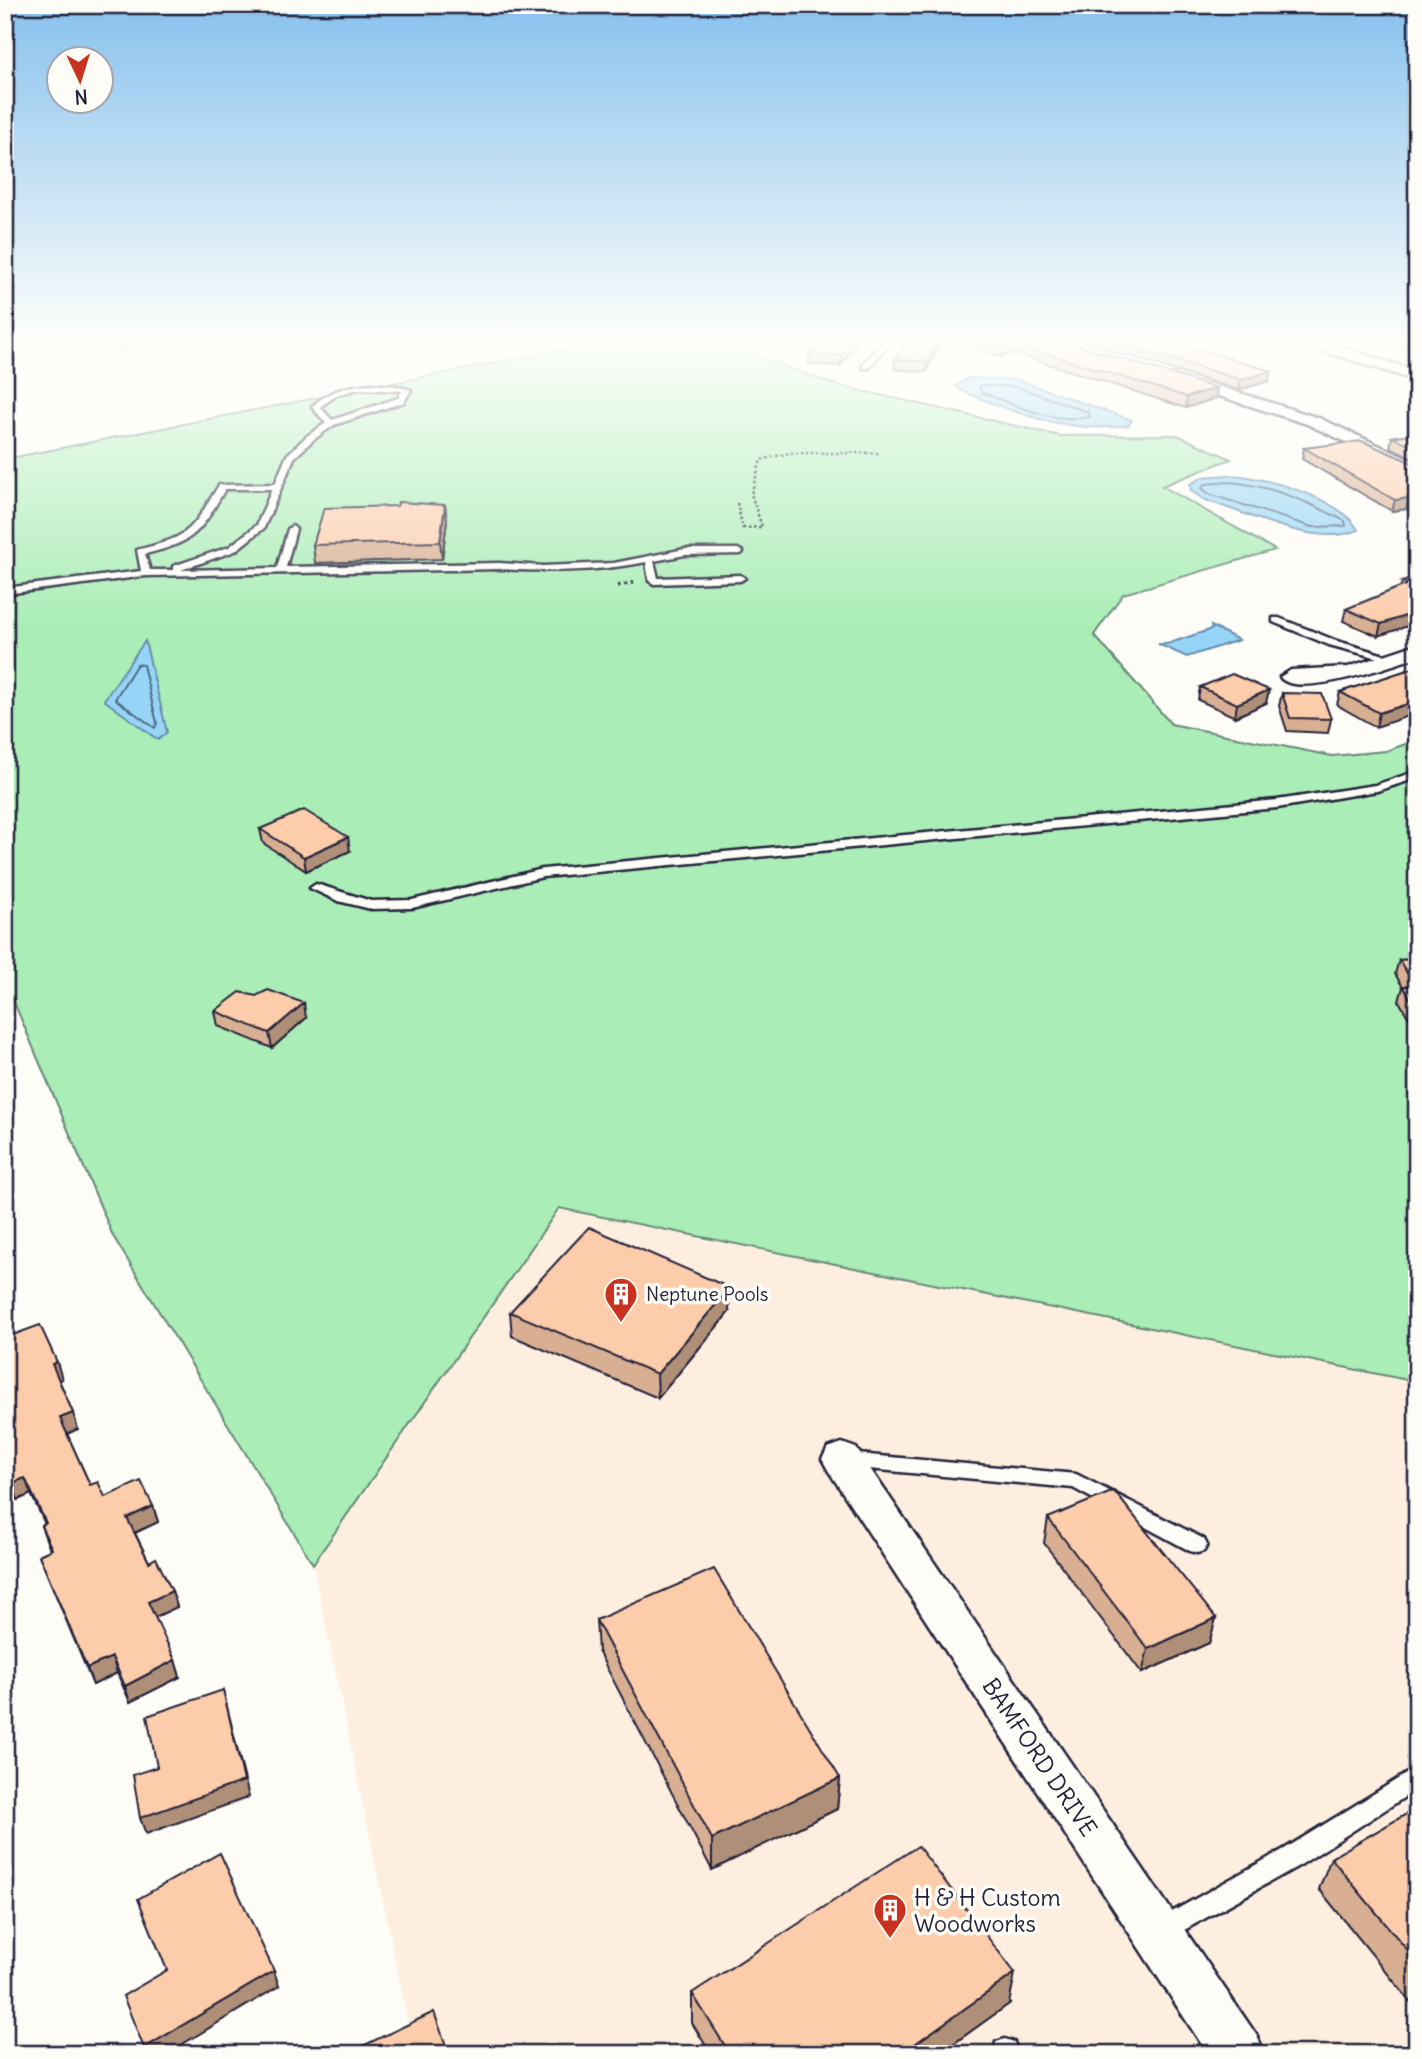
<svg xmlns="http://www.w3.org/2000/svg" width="1422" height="2059" font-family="Delius,sans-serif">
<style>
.built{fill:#fdeee0}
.green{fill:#aaedb6;stroke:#668878;stroke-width:2}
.water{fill:#96d5f7;stroke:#688dac;stroke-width:2}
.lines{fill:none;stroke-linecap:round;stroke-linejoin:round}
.shore{stroke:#506a86;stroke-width:2}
.lane-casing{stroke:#22223b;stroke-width:5}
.street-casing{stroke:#22223b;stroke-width:5}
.path-far1{stroke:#22223b;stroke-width:2.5;stroke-dasharray:2.5 2.5;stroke-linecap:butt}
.path{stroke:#22223b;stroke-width:3.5;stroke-dasharray:3.5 3.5;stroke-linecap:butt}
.lane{fill:#fdfcf7;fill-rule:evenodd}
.street{fill:#fdfcf7;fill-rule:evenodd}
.wall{fill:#d9af93;stroke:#22223b;stroke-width:2}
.shaded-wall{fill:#b08f78;stroke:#22223b;stroke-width:2}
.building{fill:#fcccab;stroke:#22223b;stroke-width:2}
.labels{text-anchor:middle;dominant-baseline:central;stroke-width:7;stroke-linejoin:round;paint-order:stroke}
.poi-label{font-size:19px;fill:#22223b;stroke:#fdfcf7;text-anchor:start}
.near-street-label{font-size:23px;fill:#22223b;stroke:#fdfcf7}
.near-poi-label{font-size:23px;fill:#22223b;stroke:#fdfcf7;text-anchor:start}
</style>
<rect width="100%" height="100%" fill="#fdfcf7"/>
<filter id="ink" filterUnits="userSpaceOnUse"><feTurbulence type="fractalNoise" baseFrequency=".0143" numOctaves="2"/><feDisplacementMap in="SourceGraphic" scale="14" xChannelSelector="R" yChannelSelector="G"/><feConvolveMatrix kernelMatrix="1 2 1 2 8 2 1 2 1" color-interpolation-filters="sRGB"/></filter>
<g filter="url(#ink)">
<!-- built -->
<path class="built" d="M559,1208L1417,1382V2054H415L313,1564Z"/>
<!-- green -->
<path class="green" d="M603,342H719L832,384L1060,436L1177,435L1231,459L1162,486L1275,550L1123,594L1094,635L1171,724L1332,756L1386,751L1417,740V1382L559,1208L313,1564L113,1236L5,981V459Z"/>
<!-- water -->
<g class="water">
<path d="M968,378L1018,380L1132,420L1129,425C1072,435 1010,412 960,390L956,386Z"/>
<path d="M1228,475C1263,476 1341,498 1358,530C1317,548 1247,513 1205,500L1191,491L1190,484L1203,477Z"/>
<path d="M1211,626L1239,640L1187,657L1158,644H1167L1212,629Z"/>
<path d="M145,641L167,732L158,740L104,700Z"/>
</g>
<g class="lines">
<!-- shore -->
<g class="shore">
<path d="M982,385L1017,387L1088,412L1090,417C1055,424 1013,405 981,392L979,388Z"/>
<path d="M1228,482C1271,485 1308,502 1345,521L1346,526L1312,527L1209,494L1202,488L1205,484Z"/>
<path d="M137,664L143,665L157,723L155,728L115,699Z"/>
</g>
<defs>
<g id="lane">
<path d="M883,342H890L869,368H863V364Z"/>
<path d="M1398,342L1417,345V349L1399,343Z"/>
<path d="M371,384L396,386L411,390L404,402L334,425L313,440L294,458L264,528L235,551L181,570L277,568L288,529L292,526L296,529L286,567L499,563L543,566L614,563L685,549H738L743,552L741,554L685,555L654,561L658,578L740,575L745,578L740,581L654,584L649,581L646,562C597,572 548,572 499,569L146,576L5,594V588L141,571L137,550C192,536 190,532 219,485L275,484L287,455L307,436L326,423L312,407C328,390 348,386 371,384ZM358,389L402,391L398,398L332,420L320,407L337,395ZM225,489H272L257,525L229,547L173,566V570H150L145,554C195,542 200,533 225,489Z"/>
<path d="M1273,618H1279L1337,641L1398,659L1393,662L1329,645L1273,622Z"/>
<path d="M1417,771V778L1377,791L1277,808L543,877L412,908L371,909L338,901L310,888L316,884L371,901L412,900L543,869L1277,800L1375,785Z"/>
<path d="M847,1453L1076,1474L1204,1539L1207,1545L1204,1551L1197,1553L1190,1551L1073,1488L847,1467L840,1465L838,1460L840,1455Z"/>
<path d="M1417,1767V1789L1302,1864L1170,1938L1162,1942L1154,1938L1150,1930L1154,1922L1286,1848Z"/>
<path d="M1005,2039L1014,2042L1018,2054H994L996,2042Z"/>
</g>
<g id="street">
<path d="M1302,342H1324L1417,371V381L1304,345Z"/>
<path d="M1177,373L1319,418L1417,463V475L1307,424L1172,381V375Z"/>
<path d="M1417,644V657C1394,665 1296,700 1280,677L1291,670L1348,667Z"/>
<path d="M842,1443L856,1448L1257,2036L1265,2054H1208L828,1470L822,1459L828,1448Z"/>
</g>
</defs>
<!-- lane casing -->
<use href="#lane" class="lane-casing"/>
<!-- street casing -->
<use href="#street" class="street-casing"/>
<!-- path-far1 -->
<g class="path-far1">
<path d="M737,503L743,529"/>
<path d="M743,528L762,527L751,494L761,460L789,453H879"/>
</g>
<!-- path -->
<path class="path" d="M617,586L637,582"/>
<!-- lane -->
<use href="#lane" class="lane"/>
<!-- street -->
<use href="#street" class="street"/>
</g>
<!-- wall -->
<g class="wall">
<path d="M113,342H137L122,353Z"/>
<path d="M857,342L840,366L809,364V354Z"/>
<path d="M905,342H942L926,372L894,369L895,359Z"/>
<path d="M958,342H1068L1216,398L1186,408L1014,353L1001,357Z"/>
<path d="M1083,342H1178L1269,381L1239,390Z"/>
<path d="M1417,433V460L1390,447L1392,437Z"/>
<path d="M1304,448L1417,465V514L1406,509L1392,511L1302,459Z"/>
<path d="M445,505L447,521L442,559L315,563L313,545Z"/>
<path d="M1417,577L1378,636L1343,621L1346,609L1400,587L1402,582Z"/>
<path d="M1417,667L1376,727L1337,705L1340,692Z"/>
<path d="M1200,687L1266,703L1235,717L1198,700Z"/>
<path d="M1282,693L1331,719L1328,733L1287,731L1279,706Z"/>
<path d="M260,829L350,851L306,871L263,843Z"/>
<path d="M1417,959V1029H1415L1399,1001L1403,987L1395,974L1399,960Z"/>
<path d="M256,996L306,1018L272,1048L218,1026L215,1011Z"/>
<path d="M510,1312H729L658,1398L512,1336Z"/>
<path d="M5,1317L13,1335L62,1379L59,1380L73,1413L78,1429L67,1434L90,1485L105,1497L153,1506L158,1522L135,1533L149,1562L172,1591L177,1607L155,1617L175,1660L180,1677L130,1702L117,1673L93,1685L39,1555L50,1550L41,1526L45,1524L31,1494L18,1500L5,1468Z"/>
<path d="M1048,1518L1216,1618L1209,1643L1142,1673L1044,1543Z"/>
<path d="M596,1620L840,1778L837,1809L712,1870L598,1651Z"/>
<path d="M1417,1808V2010L1319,1889L1331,1858Z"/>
<path d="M692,1993L1009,2004L939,2054H711L692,2023Z"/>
</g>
<!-- shaded-wall -->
<g class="shaded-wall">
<path d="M120,342H137L122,353Z"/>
<path d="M851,342H857L840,366L841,356Z"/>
<path d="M938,342H942L926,372L927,362Z"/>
<path d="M1015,344L1014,353L1001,357V347Z"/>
<path d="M1271,371L1269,381L1239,390L1241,380Z"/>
<path d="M1217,388L1216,398L1186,408L1187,397Z"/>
<path d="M1409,498L1406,509L1392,511L1395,500Z"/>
<path d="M445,505L447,521L442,559L440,542Z"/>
<path d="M1417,612V623L1378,636L1381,624Z"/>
<path d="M1269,690L1266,703L1235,717L1237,704Z"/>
<path d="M1417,701V713L1376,727L1379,713Z"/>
<path d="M348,837L350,851L306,871L304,857Z"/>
<path d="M304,1003L306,1018L272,1048L269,1033Z"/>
<path d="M730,1288L729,1312L658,1398L657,1374Z"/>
<path d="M57,1362L62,1379L57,1381L52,1364Z"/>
<path d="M73,1413L78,1429L66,1434L60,1418Z"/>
<path d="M25,1478L31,1494L18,1500L12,1483Z"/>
<path d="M153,1506L158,1522L132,1534L127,1518Z"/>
<path d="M172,1591L177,1607L153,1618L148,1602Z"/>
<path d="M1216,1618L1209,1643L1142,1673L1148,1649Z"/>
<path d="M112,1657L117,1673L93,1685L87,1668Z"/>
<path d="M175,1660L180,1677L130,1702L125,1686Z"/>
<path d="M223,1690L249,1797L146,1834L140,1818Z"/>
<path d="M840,1778L837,1809L712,1870V1839Z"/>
<path d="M274,1971L279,1986L166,2054H146L144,2048Z"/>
<path d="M1015,1973L1009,2004L939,2054H911L912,2046Z"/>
</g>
<!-- building -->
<g class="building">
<path d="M818,342H851L841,356L809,354Z"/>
<path d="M905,342H938L927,362L895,359Z"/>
<path d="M987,342H1068L1217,388L1187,397L1015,344L1001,347Z"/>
<path d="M1116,342H1178L1271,371L1241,380Z"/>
<path d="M1417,433V448L1392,437Z"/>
<path d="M1362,441L1417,465V502L1409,498L1395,500L1304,448Z"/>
<path d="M398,502L445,505L440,542L313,545L324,508L397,506Z"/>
<path d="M1417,577V612L1381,624L1346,609L1408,584L1402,582Z"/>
<path d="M1417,667V701L1379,713L1340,692Z"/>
<path d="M1232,674L1269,690L1237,704L1200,687Z"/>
<path d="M1282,693L1322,694L1331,719L1290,718Z"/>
<path d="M304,810L348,837L304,857L260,829Z"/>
<path d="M1417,959V1010L1403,986H1415L1399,960Z"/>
<path d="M268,990L304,1003L269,1033L215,1011L240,992L256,996Z"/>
<path d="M589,1227L730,1288L657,1374L510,1312Z"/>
<path d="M5,1317L13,1335L40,1325L57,1362L52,1364L73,1413L60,1418L90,1485L98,1482L105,1497L141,1481L153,1506L127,1518L149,1562L156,1558L172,1591L148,1602L175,1660L125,1686L112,1657L87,1668L39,1555L52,1549L41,1526L46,1523L25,1478L12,1483L5,1467Z"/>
<path d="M1114,1491L1216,1618L1148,1649L1048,1518Z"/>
<path d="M714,1569L840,1778L712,1839L596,1620Z"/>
<path d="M223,1690L244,1781L140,1818L133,1775L157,1767L147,1716Z"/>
<path d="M1417,1808V1962L1331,1858Z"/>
<path d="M918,1846L1015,1973L912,2046L918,2054H730L692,1993Z"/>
<path d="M220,1853L274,1971L144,2048L123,1996L167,1970L138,1899Z"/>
<path d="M434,2012L449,2054H346Z"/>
</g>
</g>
<!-- sky -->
<linearGradient id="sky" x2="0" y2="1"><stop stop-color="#87c1ee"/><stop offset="0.54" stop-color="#fefefb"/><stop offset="1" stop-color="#fefefb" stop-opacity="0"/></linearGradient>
<rect width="1422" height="630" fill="url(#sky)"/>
<!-- icons -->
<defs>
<symbol id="building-pin" viewBox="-11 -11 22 30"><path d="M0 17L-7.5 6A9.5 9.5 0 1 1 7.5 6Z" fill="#c8321e" stroke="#fdfcf7"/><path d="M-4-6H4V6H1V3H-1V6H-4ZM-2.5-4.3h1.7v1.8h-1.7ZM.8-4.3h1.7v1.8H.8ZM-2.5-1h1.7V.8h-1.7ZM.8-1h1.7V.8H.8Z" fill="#fff"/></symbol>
</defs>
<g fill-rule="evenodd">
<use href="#building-pin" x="602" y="1275" width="38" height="52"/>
<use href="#building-pin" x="871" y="1891" width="38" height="52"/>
</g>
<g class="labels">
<!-- poi labels -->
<g class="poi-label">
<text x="646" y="1294">Neptune Pools</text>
</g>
<!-- near-street labels -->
<g class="near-street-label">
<text transform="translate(1040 1757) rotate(56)">BAMFORD DRIVE</text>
</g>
<!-- near-poi labels -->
<g class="near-poi-label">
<text x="914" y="1897">H &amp; H Custom<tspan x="914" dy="26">Woodworks</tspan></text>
</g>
</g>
<!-- margin -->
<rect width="1422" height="2059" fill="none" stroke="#fdfcf7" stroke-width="28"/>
<rect x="14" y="14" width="1394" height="2031" fill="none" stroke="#22223b" stroke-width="2.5" filter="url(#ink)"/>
<!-- north arrow -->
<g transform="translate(80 80) rotate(176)"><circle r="33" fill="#fdfcf7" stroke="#a5a5ac" stroke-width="2"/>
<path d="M0-5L12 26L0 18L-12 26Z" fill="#c8321e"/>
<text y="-10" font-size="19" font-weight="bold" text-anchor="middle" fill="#22223b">N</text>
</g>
</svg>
